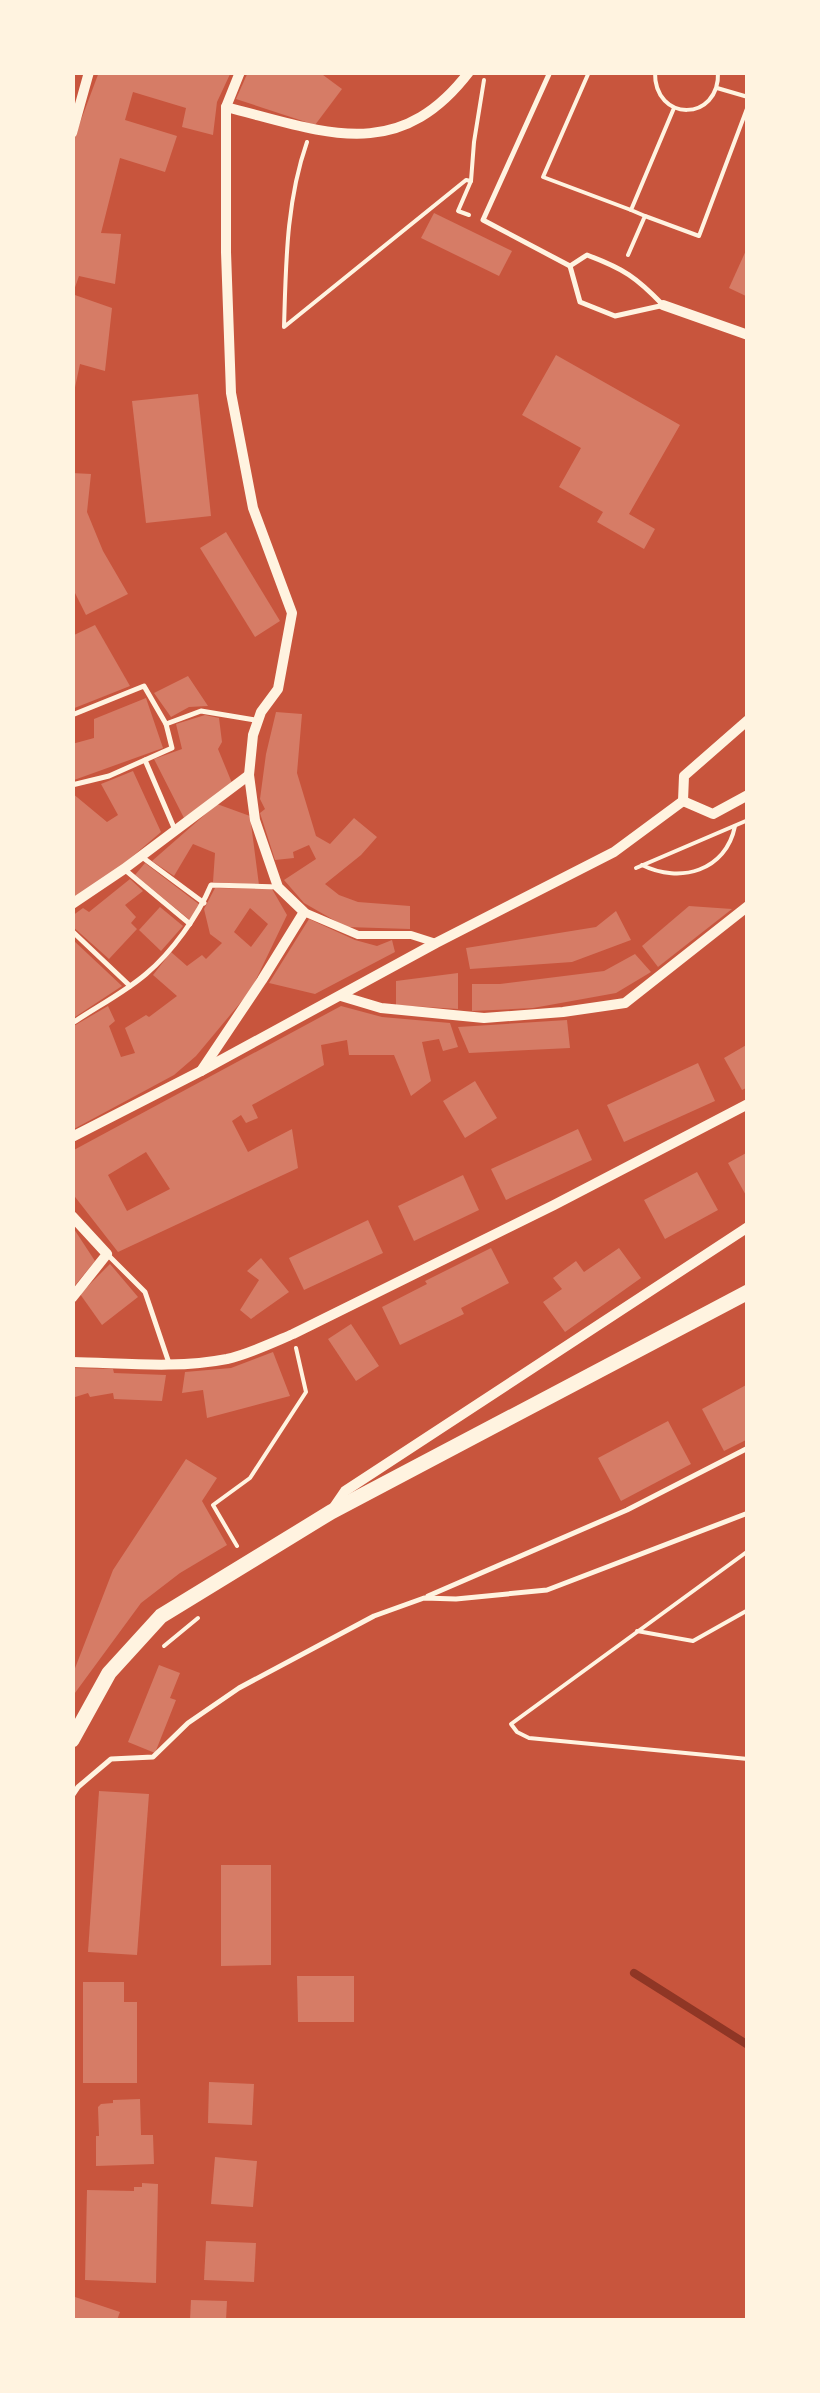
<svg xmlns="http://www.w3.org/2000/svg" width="820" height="2393" font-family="Inter,sans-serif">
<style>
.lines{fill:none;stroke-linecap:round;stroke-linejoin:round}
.stream{stroke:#8f3625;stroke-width:8}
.building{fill:#d67c66;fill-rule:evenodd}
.path{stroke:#fff3e0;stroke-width:4}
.service{stroke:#fff3e0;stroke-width:5}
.pedestrian{stroke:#fff3e0;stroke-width:8}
.minor{stroke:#fff3e0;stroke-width:10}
.secondary{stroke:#fff3e0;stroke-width:15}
</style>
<rect width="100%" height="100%" fill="#c8553d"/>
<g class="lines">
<!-- stream -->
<path class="stream" d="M634,1973L748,2045"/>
</g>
<!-- building -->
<g class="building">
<path d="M99,72H231L217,102L213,135L182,127L186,108L133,92L125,120L177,136L165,172L120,158L101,233L121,234L115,284L79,276L73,293L72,144Z"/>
<path d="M248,72H319L342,89L315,125L236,99Z"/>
<path d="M434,213L512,251L499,276L421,238Z"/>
<path d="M748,246V297L729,288Z"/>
<path d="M72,294L112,308L105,371L80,364L74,392H72Z"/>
<path d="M556,355L680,425L629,514L655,529L644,549L597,522L603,512L559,487L581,448L522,415Z"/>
<path d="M198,394L211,516L146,523L132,401Z"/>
<path d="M72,473L91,474L87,512L103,551L128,594L86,615L72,587Z"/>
<path d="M226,532L280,621L255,637L200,548Z"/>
<path d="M95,625L130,686L72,709V636Z"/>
<path d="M188,676L208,706L189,707L171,717L154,693Z"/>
<path d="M146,698L163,748L74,780L72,744L94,738V719Z"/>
<path d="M276,712L302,714L297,773L316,836L330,844L354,818L377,837L361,855L325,884L339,895L358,902L410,906V929L346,927L304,903L284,880L316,859L309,845L293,852L294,858L275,860L260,813L265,809L260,799L266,754Z"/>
<path d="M205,715L219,718L222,742L218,749L232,783L184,818L154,759L182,749L176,724Z"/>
<path d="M133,771L161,832L120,867L72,900V793L107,822L118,815L101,784Z"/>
<path d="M217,804L250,816L259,885L213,882L215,853L193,844L174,876L152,861Z"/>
<path d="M145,863L200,905L191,921L135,875Z"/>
<path d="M130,879L143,891L125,905L136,917L131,923L137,929L109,959L72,926V916L83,908L89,912Z"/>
<path d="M215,888L272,889L287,915L251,990L196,1056L174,1075L72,1130V1027L108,1006L115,1021L109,1026L121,1057L135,1053L125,1028L146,1015L149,1017L177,996L153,975L171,952L187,966L202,955L206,959L222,943L210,934L204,909ZM250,908L268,924L251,947L234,932Z"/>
<path d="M689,906L732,909L658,967L642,946Z"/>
<path d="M160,907L183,926L161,951L139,930Z"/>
<path d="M616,911L631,940L572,962L470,969L466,948L596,927Z"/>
<path d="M309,919L355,940L377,946L392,940L395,952L315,994L269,983Z"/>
<path d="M72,939L122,986L75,1017L72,1013Z"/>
<path d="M635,954L651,972L616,993L533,1008L472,1011V984H500L604,971Z"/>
<path d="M458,973V1009L396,1005V981Z"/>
<path d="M341,1006L382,1017L450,1023L458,1047L443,1051L439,1039L422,1042L431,1081L411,1096L394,1055H349L347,1040L321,1045L324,1065L252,1105L258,1118L246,1123L241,1115L232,1121L248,1152L292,1129L298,1168L118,1252L72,1193V1151ZM146,1152L170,1189L127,1211L108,1175Z"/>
<path d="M567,1020L570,1048L469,1053L458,1027Z"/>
<path d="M748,1044V1087L742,1090L724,1058Z"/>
<path d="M698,1063L715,1101L624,1142L607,1105Z"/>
<path d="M475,1081L497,1118L465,1138L443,1101Z"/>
<path d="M578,1129L592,1160L506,1200L491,1169Z"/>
<path d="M748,1152V1199L728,1163Z"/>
<path d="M697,1172L718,1210L665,1239L644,1200Z"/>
<path d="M463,1175L479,1210L414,1241L398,1206Z"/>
<path d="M368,1220L383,1253L304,1290L289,1258Z"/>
<path d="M72,1226L95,1261L72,1289Z"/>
<path d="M491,1248L509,1283L461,1308L464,1314L400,1345L382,1307L427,1284L425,1281Z"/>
<path d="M619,1248L641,1278L565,1332L543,1302L562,1289L553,1278L576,1261L584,1272Z"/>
<path d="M261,1258L289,1292L251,1319L240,1310L259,1280L247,1271Z"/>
<path d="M110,1264L138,1297L102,1325L80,1294Z"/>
<path d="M351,1324L379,1366L356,1381L328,1339Z"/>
<path d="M273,1352L290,1396L207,1418L203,1390L182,1393L185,1372L231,1368Z"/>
<path d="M72,1368L113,1369L114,1373L166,1375L162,1401L114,1399L113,1393L90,1397L88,1393L72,1398Z"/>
<path d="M748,1384V1439L724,1451L702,1409Z"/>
<path d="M668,1421L691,1464L621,1501L598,1458Z"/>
<path d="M186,1459L217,1478L202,1501L227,1545L180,1573L141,1603L72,1697V1676L113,1570Z"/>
<path d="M159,1665L180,1673L170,1698L176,1700L155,1753L128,1742Z"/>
<path d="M99,1791L149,1794L137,1955L88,1952Z"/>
<path d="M221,1865H271V1965L221,1966Z"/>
<path d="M297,1976H354V2022H298Z"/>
<path d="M83,1982H124V2002H137V2083H83Z"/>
<path d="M209,2082L254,2084L252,2125L208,2123Z"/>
<path d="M140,2099L141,2135H153L154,2164L96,2166V2136H99L98,2107L101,2104L113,2103V2100Z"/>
<path d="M215,2157L257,2161L253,2207L211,2204Z"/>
<path d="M142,2183L158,2184L156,2283L85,2280L87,2190L134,2191V2187H142Z"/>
<path d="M206,2241L256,2243L254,2282L204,2280Z"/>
<path d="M75,2297L120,2312L117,2320H72Z"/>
<path d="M191,2300L227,2301L226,2320H190Z"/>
</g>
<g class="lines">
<!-- path -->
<g class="path">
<path d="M589,72L543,177L631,210"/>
<path d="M655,72C654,123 720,122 718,72"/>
<path d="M717,88L748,97"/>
<path d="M307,142C286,202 286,264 284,327L466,180L471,181"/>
<path d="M469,215L458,211L471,181L474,142L484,80"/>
<path d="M645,216L699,236L748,106"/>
<path d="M628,255L645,216L631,210L674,108"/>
<path d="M642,865C680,884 726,871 735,826"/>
<path d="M636,868L748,820"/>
<path d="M237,1546L213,1505L250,1478L306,1392L296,1348"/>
<path d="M748,1551L511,1724L517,1732L529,1738L748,1759"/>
<path d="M637,1631L693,1641L748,1610"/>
<path d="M164,1646L198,1618"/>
</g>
<!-- service -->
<g class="service">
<path d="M550,72L483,220L570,266"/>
<path d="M570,266L580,302L615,316L660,306"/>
<path d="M570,266L587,255C624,269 636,277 663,305"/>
<path d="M72,715L144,686L166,724"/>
<path d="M145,760L175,830"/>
<path d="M72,785L109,776L172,748L166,724L201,711L255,720"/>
<path d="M142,857L204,903"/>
<path d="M124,869L190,924"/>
<path d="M72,931L130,986"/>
<path d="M72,1019L74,1022C98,1006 125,992 146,974C172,952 198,916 211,885L278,887"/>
<path d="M109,1256L145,1292L170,1366"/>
<path d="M428,1596L627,1510L748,1448"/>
<path d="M72,1796L78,1787L111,1759L153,1757L188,1723L239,1688L374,1616L424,1598L456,1599L547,1590L748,1513"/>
</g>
<!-- pedestrian -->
<path class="pedestrian" d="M304,912L358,935H411L436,943"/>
<!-- minor -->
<g class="minor">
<path d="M226,107C322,131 397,166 469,72"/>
<path d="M72,133L89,72"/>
<path d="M663,305L748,335"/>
<path d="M683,801L684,776L748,720"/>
<path d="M683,801L713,814L748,795"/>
<path d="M72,904L124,869L249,775"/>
<path d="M341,996L381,1008L484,1018L563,1012L625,1003L748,906"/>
<path d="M201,1071L262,980L304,912L278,887L255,820L249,775L253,735L261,712L278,689L292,613L253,508L231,393L226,252V107L240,72"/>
<path d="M72,1137L201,1071L436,943L614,852L683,801"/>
<path d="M72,1216L107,1254L72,1298"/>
<path d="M72,1362C124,1363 176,1369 227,1359C249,1354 272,1343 293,1334L554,1205L748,1104"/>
<path d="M332,1510L345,1491L748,1227"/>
</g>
<!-- secondary -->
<path class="secondary" d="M72,1740L109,1673L161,1616L331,1512L748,1292"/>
</g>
<!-- border -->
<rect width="820" height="2393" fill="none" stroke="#fff3e0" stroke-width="150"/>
</svg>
